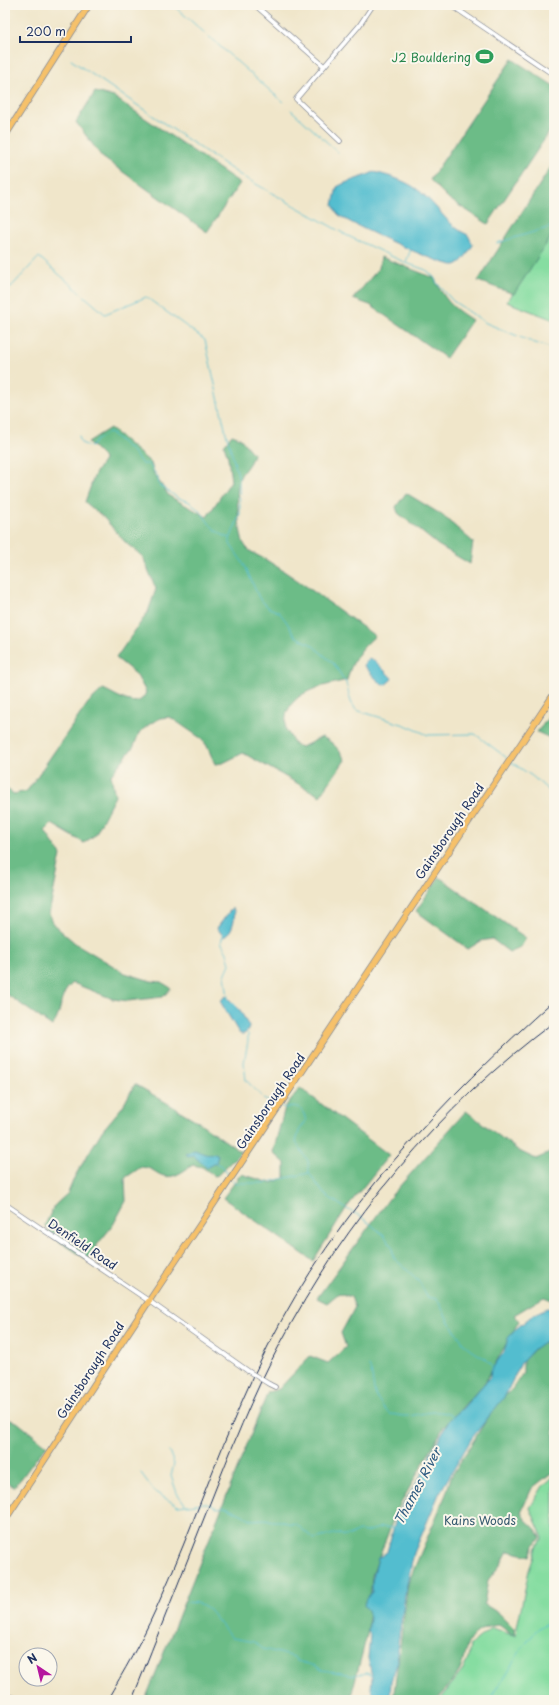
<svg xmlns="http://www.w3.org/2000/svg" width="559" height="1705" font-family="'Playpen Sans',sans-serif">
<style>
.green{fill:#86dda1;stroke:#508680}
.forest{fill:#6cbc87;stroke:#447672}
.water{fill:#53bdcf;stroke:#377696}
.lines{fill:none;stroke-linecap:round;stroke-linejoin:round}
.stream{stroke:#53bdcf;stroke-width:1}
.minor-casing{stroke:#868a94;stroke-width:5.5}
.major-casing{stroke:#868a94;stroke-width:7}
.minor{stroke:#fff;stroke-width:4}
.major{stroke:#f6c16b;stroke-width:5.5}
.rail{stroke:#1b2f5e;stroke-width:1}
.minor-bridge-casing{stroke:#868a94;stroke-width:5.5;stroke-linecap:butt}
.minor-bridge{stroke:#fff;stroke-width:4}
.labels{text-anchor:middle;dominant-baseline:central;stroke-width:4;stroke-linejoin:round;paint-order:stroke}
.leisure-label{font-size:12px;fill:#27864d;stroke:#fbf7ec;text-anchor:end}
.street-label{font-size:12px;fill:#1b2f5e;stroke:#fbf7ec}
.park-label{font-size:12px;fill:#365a6f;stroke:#fbf7ec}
.water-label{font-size:13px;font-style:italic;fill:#2c5a80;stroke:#fbf7ec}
</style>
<rect width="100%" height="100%" fill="#fbf7ec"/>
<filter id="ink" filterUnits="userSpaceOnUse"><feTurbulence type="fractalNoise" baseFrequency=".025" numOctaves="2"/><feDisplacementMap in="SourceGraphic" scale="8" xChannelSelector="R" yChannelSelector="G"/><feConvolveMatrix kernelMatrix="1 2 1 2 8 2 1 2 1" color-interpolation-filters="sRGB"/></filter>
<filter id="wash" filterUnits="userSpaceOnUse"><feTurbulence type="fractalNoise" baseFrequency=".012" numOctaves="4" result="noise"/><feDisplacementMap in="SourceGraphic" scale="16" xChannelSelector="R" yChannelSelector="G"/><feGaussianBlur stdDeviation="0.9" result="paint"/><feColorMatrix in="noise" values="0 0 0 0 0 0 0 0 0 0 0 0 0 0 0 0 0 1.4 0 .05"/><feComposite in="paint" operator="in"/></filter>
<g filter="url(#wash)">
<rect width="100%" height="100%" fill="#f0e6ca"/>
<!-- green -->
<g class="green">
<path d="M554,232V320L507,302Z"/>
<path d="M554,1476V1700H439L463,1670L468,1659L470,1645L491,1628C500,1629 507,1635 516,1635L517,1627L529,1570L533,1559L536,1547L543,1538L530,1508L543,1486Z"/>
</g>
<!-- forest -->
<g class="forest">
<path d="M512,59L554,86V125L488,224L449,199L430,180Z"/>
<path d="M95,92L114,97L240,183L207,232L102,157L76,122Z"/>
<path d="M554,162V232L514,294L478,281Z"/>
<path d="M381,257L434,278C446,301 450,306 472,320L446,358L370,305L353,299L379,268Z"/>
<path d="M110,428L151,463L154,474L169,496L207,517L231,481L228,457L224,445L232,435L240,438L253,454C250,467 242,470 239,480C235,490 239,534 244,544C249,553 260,556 268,561C305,584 340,611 375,636C361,648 351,662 347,680C326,686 299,688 288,710C285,714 286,723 285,728L296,746L302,747L322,737C333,742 340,750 345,760L320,796L243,753L223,763L215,764L207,746L202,739L170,717L161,718L151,723L139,733L134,746L111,775L115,796L95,835L84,843L52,824L45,831L61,855L49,914L53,924L75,943L125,973L151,981L161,982L171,988L163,997L128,1001L113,999L73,983C57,995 64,1012 52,1026L5,993V788L14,794L27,791L88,703L103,689C116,694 139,713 146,692L136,674L116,658L148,612L156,589L143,557L126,543L104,518L85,502L95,474L104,460L103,457L88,442Z"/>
<path d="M406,493L442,515L473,542L470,564L438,545L398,513L396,507Z"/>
<path d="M554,710V740L537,732Z"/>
<path d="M439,877L526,938L521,947L509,952L492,939L481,941L468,949L416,911Z"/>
<path d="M135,1084L197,1121L241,1152L218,1175L215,1176L202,1167L193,1165C184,1170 175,1179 164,1176C154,1173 154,1168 141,1167L125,1178L126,1201L113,1225L90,1254L88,1260L57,1240L46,1228L45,1225L54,1206L68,1193L75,1176L102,1131L123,1106Z"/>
<path d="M300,1088L389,1155L347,1207L313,1261L223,1198L241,1174L271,1183L285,1178V1163L273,1152L285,1107Z"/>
<path d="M466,1111L519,1151L536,1159L554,1151V1301L544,1297L514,1315L519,1321L484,1384L443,1428L396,1512L372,1576L368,1631L350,1700H145L268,1392L279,1389L310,1356L328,1363L346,1347L341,1333L355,1307L351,1297L339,1293L327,1303L317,1298L391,1196Z"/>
<path d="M554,1338V1471L532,1488L521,1512C525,1523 537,1526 541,1538L534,1545L530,1556L508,1551L501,1564L488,1580L484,1604L500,1614L514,1628L515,1634H511L499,1625C487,1626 474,1631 468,1643C464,1652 464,1661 460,1670C454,1681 444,1691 436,1700H393L408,1583L446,1494L451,1477L495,1406L513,1388L523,1373V1361L538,1345Z"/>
<path d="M7,1419L17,1422L47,1446C34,1459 26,1474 14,1487L5,1481V1420Z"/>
</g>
<!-- water -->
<g class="water">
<path d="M374,172C393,177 408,181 423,194C439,208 449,227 468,235L473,245C469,251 463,263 455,265C445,267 349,224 339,215C336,213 335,208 333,205L337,187C349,180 362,178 374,172Z"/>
<path d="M369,659L375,661L391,677L392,679L385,685L381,684L364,666L365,663Z"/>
<path d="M232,908H233C237,916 232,933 224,937L217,928Z"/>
<path d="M226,996L240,1010L249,1027C248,1032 244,1036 239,1033L220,1001Z"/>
<path d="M194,1150C202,1152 206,1157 215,1153L218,1155L216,1163L207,1168L193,1155L188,1156L186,1154Z"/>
<path d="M554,1307V1335L534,1349L521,1363L505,1396L472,1438L439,1494L414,1553L406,1589L397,1650L398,1661L391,1681L390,1700H373L374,1695L371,1689L372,1676L368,1658L370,1635L368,1630L370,1618L368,1610L366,1608L364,1605L366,1599L372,1592V1581L378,1558L387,1552L397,1515L427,1465L431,1453L450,1419L462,1409L490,1377L491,1370L504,1352L508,1338L517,1328L534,1314L547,1308L552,1309Z"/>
</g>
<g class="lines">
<!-- stream -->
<g class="stream">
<path d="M173,5L283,102"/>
<path d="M71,60L240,175L348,236L406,263L426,270L434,277L437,283L453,301L486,323L532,342L554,349"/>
<path d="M291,110L338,152"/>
<path d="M497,243L554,226"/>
<path d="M406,262L411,249"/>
<path d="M5,285L11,287L39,257L105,314L146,297L205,340L226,433L239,479L240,514L230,539V544L245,566L259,598L269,608L279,612L286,621L295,636L312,645L334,664L346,683L351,702L356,710L405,725L428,735L475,734L507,758"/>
<path d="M79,436L81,443L91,447L97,440L108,433L112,434L134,453L142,464H149L158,477L159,485L178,498L190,502C192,507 199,508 202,513C209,524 216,534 230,538"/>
<path d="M511,762L532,776L554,795"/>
<path d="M223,936L221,942L227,953L230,964L225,975L228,998"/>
<path d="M248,1034V1041L244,1063L246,1080L265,1100L278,1105"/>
<path d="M281,1106L285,1108L299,1107L304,1114L306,1121L299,1131L296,1142L308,1161L309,1173L324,1194L345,1208L360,1216L384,1235L392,1247L393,1256L395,1259L419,1281L427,1297L437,1299L449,1322L465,1345L480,1356L485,1358L492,1365V1370"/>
<path d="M216,1163L223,1167L229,1176"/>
<path d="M233,1180L235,1183H263L309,1173"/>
<path d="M369,1366C373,1374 372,1380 374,1389C375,1397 383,1407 389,1414C394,1414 400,1416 405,1416C419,1416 440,1406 453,1417"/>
<path d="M169,1451L174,1464L171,1476L177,1493L185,1504"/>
<path d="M141,1473L155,1492L178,1506L205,1503L211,1504L217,1508L223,1507L229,1508L253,1520L266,1519L272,1521H283L287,1523L296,1524L314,1539L338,1533L344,1536H348L359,1531L366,1532L382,1527L395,1528"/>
<path d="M187,1602L198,1603L209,1610L232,1638L254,1642L263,1649L287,1655L294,1657L297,1661L316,1666L322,1670L354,1675L368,1673L373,1677"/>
<path d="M490,1700C494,1690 501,1683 506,1674C515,1660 526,1639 539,1628C544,1624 550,1623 554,1617"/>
</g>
</g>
</g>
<g filter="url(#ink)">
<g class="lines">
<defs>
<g id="minor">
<path d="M255,5L324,66"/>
<path d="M451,5L554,75"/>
<path d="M340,141L296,99L359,26L373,5"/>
<path d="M5,1204L149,1301L248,1371"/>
<path d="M269,1384L275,1387"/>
<path d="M5,1696L15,1698"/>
</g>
<g id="major">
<path d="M5,136L89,5"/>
<path d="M5,1520L149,1301L554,694"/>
</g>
</defs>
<!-- minor casing -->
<use href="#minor" class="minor-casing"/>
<!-- major casing -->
<use href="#major" class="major-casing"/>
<!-- minor -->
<use href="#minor" class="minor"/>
<!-- major -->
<use href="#major" class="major"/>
<!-- rail -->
<g class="rail">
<path d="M107,1700C124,1671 141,1642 155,1611C195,1524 224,1432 268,1346C337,1210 441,1101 554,1000"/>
<path d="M132,1700C158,1634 184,1569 210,1503C231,1450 252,1396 279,1346C346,1219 439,1108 554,1022"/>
</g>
<defs>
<path id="minor-bridge" d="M248,1371L269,1384"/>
</defs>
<!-- minor-bridge casing -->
<use href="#minor-bridge" class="minor-bridge-casing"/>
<!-- minor-bridge -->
<use href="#minor-bridge" class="minor-bridge"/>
</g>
</g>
<!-- icons -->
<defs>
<symbol id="stadium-bare" viewBox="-9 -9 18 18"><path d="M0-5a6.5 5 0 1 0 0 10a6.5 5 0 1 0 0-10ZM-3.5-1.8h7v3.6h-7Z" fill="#2e9e5b" stroke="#fbf7ec" stroke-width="2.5" paint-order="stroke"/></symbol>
</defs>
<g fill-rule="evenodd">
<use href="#stadium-bare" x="472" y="44" width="25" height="25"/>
</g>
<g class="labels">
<!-- leisure labels -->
<g class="leisure-label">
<text x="471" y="57">J2 Bouldering</text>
</g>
<!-- street labels -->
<g class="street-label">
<text transform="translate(449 831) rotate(-56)">Gainsborough Road</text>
<text transform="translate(270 1101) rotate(-56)">Gainsborough Road</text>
<text transform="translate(83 1244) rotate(34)">Denfield Road</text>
<text transform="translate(90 1370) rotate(-57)">Gainsborough Road</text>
</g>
<!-- park labels -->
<g class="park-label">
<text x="480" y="1520">Kains Woods</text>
</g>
<!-- water labels -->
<g class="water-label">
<text transform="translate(417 1486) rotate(-62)">Thames River</text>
</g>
</g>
<!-- margin -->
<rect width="559" height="1705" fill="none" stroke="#fbf7ec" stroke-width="20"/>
<!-- north arrow -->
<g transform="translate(38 1667) rotate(325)"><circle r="19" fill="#fbf7ec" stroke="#a1a7b3"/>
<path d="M0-3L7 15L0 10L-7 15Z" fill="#b5179e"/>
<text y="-6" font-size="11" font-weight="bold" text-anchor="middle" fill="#1b2f5e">N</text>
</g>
<!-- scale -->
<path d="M20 36v6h111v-6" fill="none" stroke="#1b2f5e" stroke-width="2"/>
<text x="26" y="36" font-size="12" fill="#1b2f5e" stroke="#fbf7ec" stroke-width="3" paint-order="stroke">200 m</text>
</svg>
